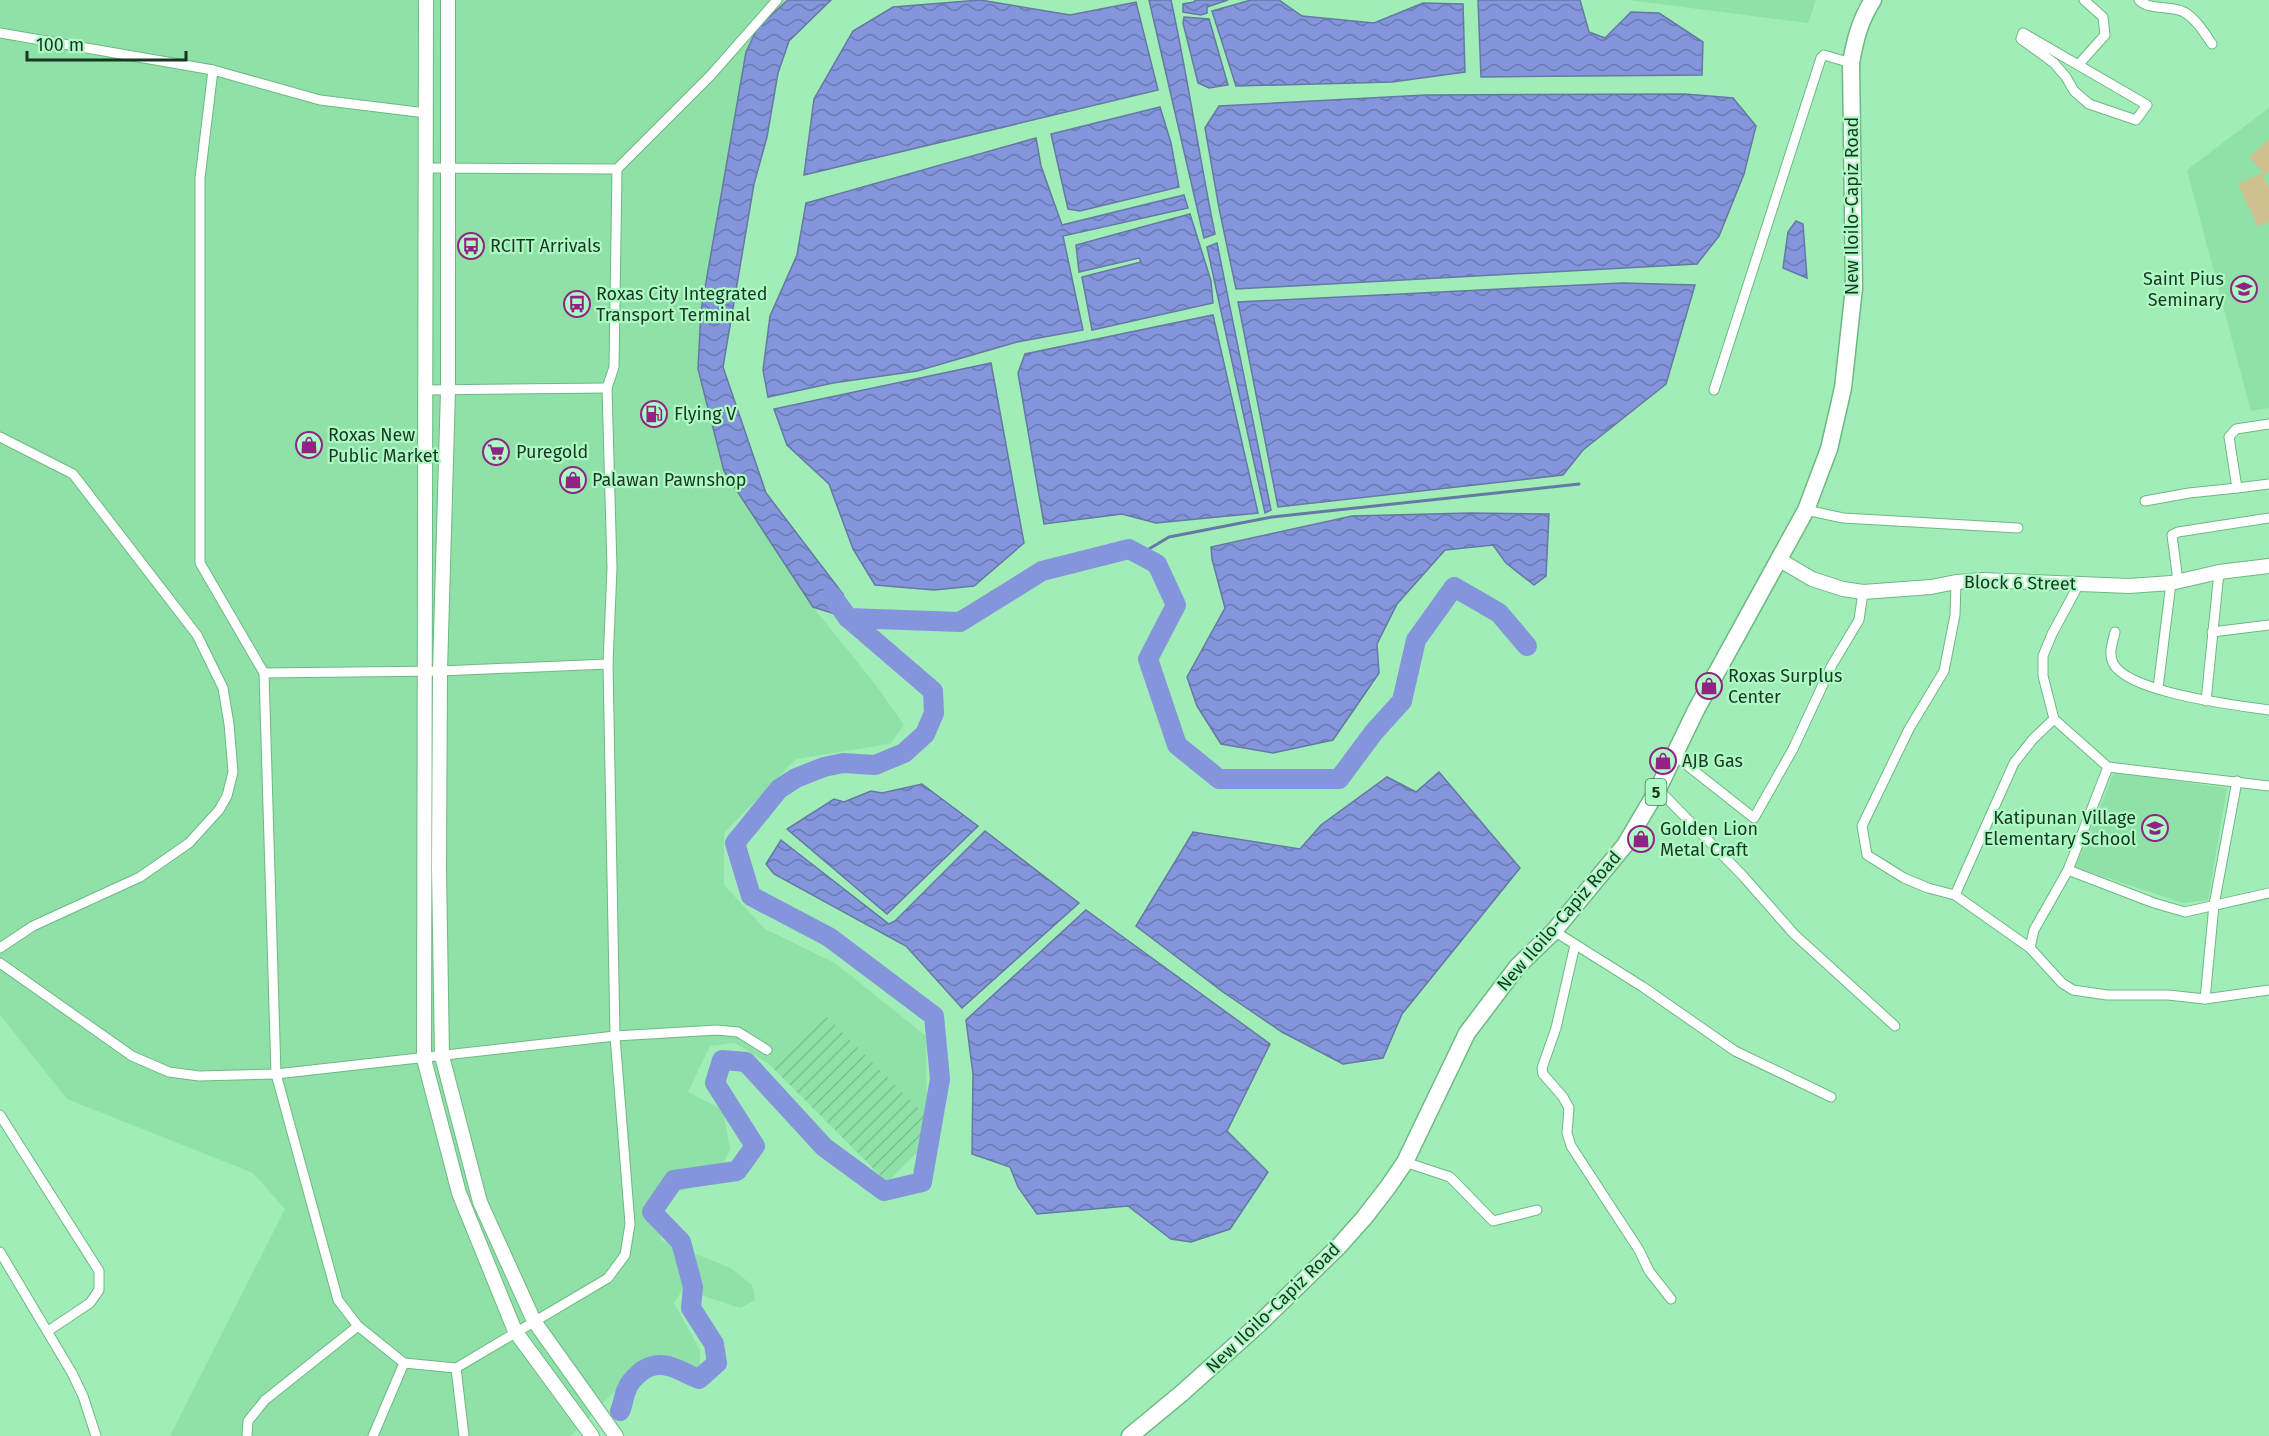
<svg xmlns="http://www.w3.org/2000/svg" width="2269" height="1436" font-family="'Fira Sans',sans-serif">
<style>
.built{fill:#8fe1a7}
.industrial{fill:url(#industrial-furrows)}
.pitch{fill:#cfc090}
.water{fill:url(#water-waves);stroke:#6479a4;stroke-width:1.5}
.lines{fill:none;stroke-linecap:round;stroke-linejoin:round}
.stream{stroke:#6479a4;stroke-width:3}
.river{stroke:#8495dc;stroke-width:20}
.street-casing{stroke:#6eb885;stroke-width:11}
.secondary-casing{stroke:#6eb885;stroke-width:16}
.highway-casing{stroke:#6eb885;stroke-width:19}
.street{stroke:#fff;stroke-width:9}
.secondary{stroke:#fff;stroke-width:14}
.highway{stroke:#fff;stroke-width:16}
.labels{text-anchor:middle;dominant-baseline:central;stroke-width:4.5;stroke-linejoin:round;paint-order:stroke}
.shield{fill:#aefac4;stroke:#457253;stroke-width:1.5}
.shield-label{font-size:16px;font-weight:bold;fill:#183723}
.street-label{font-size:18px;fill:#183723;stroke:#aefac4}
.poi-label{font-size:18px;fill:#183723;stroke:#aefac4;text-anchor:start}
</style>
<defs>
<pattern id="industrial-furrows" width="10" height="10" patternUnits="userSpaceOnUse" patternTransform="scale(1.5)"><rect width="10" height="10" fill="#8fe1a7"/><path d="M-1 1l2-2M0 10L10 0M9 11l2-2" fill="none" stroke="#7bc28f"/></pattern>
<pattern id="water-waves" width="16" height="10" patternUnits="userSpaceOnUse" patternTransform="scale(1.5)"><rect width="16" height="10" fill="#8495dc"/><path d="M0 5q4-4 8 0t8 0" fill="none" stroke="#6b7ab2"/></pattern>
</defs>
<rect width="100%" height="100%" fill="#a1edb7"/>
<!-- built -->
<g class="built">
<path d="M0,0H788L758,27L746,52L701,311L698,369L813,607L875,684L904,725L890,744L796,759L724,833V885L765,929L835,963L926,1036L927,1117L922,1147L887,1182L769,1064L735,1043L710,1046L688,1092L723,1110L730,1149L716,1182L652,1198L661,1240L731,1268L752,1285L755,1300L740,1308L683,1289L674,1303L700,1350V1369L686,1379L643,1362L571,1436H170L285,1209L253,1173L67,1099L0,1015Z"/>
<path d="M1628,0H1816L1808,23Z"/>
<path d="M2269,108V408L2251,411L2187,170Z"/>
<path d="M2114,773L2227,788L2208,900L2183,903L2075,867Z"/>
</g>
<!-- industrial -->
<path class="industrial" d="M821,1011L927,1117L922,1147L887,1182L769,1064Z"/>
<!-- pitch -->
<g class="pitch">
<path d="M2269,139V171L2265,175L2249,157Z"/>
<path d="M2262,173L2269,188V222L2258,227L2238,184Z"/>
</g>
<!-- water -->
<g class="water">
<path d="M788,0H831L789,41L778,73L767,137L754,184L723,367L766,493L843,594L848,618L813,607L724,471L698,369L701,311L746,52L758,27Z"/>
<path d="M980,0L1070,15L1136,2L1158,90L804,175L814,99L853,31L893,7Z"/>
<path d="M1149,0H1171C1188,78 1199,156 1215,234L1204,238Z"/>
<path d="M1195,0H1228L1207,7V13L1201,15L1183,12V4L1194,2Z"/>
<path d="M1251,0H1279L1302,16L1374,23L1423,3L1463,4L1465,72L1392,82L1236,86L1212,11Z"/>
<path d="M1478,0H1580L1589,32L1605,38L1631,12L1659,13L1703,42L1702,75L1481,77Z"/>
<path d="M1184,17L1209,19L1228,85L1209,88L1198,83L1183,23Z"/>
<path d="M1685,94L1733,98L1756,126L1744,174L1719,236L1697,264L1236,289L1219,208L1205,128L1219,106L1426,95Z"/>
<path d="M1160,107L1171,143L1179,187L1080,211L1068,209L1051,134Z"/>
<path d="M1036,138L1041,166L1062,225L1184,195L1188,208L1063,236L1083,330L1017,342L917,371L833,383L768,397L763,370L770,316L797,255L806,203Z"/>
<path d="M1190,214L1211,281L1213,303L1092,330L1082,277L1141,262L1139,258L1079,272L1076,245Z"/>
<path d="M1796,221L1803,224L1807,278L1783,268L1788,232Z"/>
<path d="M1217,243L1271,510L1265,513L1207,247Z"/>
<path d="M1622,283L1695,285L1666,384L1583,450L1563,475L1278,507L1238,302Z"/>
<path d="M1213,315L1258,513L1156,523L1122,514L1044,524L1018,373L1025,354Z"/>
<path d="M991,363L1024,543L974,586L934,590L875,585L853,549L829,484L787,445L774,409Z"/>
<path d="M1470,513L1549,514L1546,576L1534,585L1506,563L1493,545L1445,550L1397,604L1377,644L1379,673L1333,740L1273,753L1221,744L1197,706L1187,677L1225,608L1212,559L1211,547L1352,516Z"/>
<path d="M1439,772L1520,868L1402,1014L1383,1058L1343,1064L1282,1032L1223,992L1136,926L1193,832L1300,849L1321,825L1387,777L1416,792Z"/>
<path d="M922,784L978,826L887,914L787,829L834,799L844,802L871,791L882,793Z"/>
<path d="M985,831L1079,903L962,1008L906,946L774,874L766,864L781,840L889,924L895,921Z"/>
<path d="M1086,910L1270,1044L1227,1131L1268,1172L1230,1229L1191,1242L1171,1239L1128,1206L1037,1214L1018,1187L1010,1167L972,1154L973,1074L966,1020Z"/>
</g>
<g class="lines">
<!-- stream -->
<path class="stream" d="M1139,555L1169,537L1272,517L1579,484"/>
<!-- river -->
<g class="river">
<path d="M848,618L960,622L1042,571L1129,549L1157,564L1176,605L1148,659L1177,745L1219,779H1339L1374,732L1402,701L1416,640L1454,587L1499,613L1527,646"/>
<path d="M620,1411C624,1403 623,1396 627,1389C629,1382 637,1375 642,1371C662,1357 679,1371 699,1379L717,1363L714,1344L691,1308L693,1287L681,1242L652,1212L674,1180L737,1171L755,1146L715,1083L722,1060L746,1062L824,1147L884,1191L922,1182L940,1079L934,1016L829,937L751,896L735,843L779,789L796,778L824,767L843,763L875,765L904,753L925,734L934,713L933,691L848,618L832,596"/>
</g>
<defs>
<g id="street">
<path d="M2139,0C2150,11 2170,5 2184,12C2196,19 2204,32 2212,44"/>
<path d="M0,33L213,70L320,100L426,113"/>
<path d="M2023,33L2147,105L2136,120L2089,104L2074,91L2066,77L2054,63L2021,39Z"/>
<path d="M2079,64L2105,35L2103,17L2084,0"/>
<path d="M213,70L200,178V563L264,673L276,1074L338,1300L358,1326L404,1363L456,1368L608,1278L625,1255L630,1224L615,1036L608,664L612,568L607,388L614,367L617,169"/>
<path d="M425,168L617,169L711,75L777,0"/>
<path d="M425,390L607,388"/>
<path d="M1714,390L1821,58L1824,55L1851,63"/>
<path d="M2269,424L2236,429L2229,437L2237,488L2269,484"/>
<path d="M0,437L73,474L197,635L223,688L229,724L233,772L227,796L219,810L189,843L140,877L33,926L0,948"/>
<path d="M2145,501L2189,493L2237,488"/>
<path d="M1806,510L1843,518L2018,528"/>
<path d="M2178,581L2172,535L2178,532L2269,518"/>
<path d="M1956,582L1955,615L1944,671L1909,729L1862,826L1867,855L1904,878L1928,888L1955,895L2030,948L2062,983L2073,990L2107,995H2168L2205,999L2269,990"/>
<path d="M2079,584L2052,634L2043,656V676L2054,719L2108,767L2269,786"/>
<path d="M2115,632C2113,642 2108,653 2113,663C2128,693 2236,705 2269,710"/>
<path d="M2212,632L2269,625"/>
<path d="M264,673L440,671L608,664"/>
<path d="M2158,688L2171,583"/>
<path d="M2206,701L2219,572"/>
<path d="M1674,755L1754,818L1793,749L1832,665L1859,620L1863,592"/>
<path d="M1658,789L1743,876L1794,934L1895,1026"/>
<path d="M2068,870L2154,903L2185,912L2269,893"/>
<path d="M1955,895L2014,763L2033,739L2054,719"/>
<path d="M1554,931L1643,987L1735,1051L1831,1097"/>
<path d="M1575,945L1556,1028L1542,1068L1543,1074L1563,1097L1569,1108L1567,1133L1571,1146L1639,1250L1649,1271L1671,1299"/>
<path d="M2030,948L2034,930L2068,870L2108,767"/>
<path d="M0,963L132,1056L169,1072L199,1076L276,1074L615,1036L717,1030L738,1032L767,1050"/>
<path d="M2205,999L2214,905L2237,781"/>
<path d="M0,1115L99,1271V1290L90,1303L48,1331"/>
<path d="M1405,1162L1450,1177L1493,1221L1537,1210"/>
<path d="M0,1252L72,1373L83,1396L96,1436"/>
<path d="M456,1368L464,1436"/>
<path d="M247,1436L248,1421L265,1400L358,1326"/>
<path d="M373,1436L404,1363"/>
</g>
<g id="secondary">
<path d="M426,0L424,1059L459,1193L515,1331L592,1436"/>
<path d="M448,0V390L440,671L439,869L442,1056L480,1202L534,1321L616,1436"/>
<path d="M1778,559L1812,579L1843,589L1863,592L1931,587L1956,582L1982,580L2129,586L2171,583L2219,572L2269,566"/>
</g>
<path id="highway" d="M1130,1436L1182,1393L1259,1324L1339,1246L1364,1218L1388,1187L1405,1162L1467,1033L1517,967L1554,931L1625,845L1658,789L1696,710L1806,510L1829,449L1843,388L1854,288L1851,63C1855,40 1860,20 1873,0"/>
</defs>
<!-- street casing -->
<use href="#street" class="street-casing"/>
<!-- secondary casing -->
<use href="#secondary" class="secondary-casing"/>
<!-- highway casing -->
<use href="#highway" class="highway-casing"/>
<!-- street -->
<use href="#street" class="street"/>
<!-- secondary -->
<use href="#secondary" class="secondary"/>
<!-- highway -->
<use href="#highway" class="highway"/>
</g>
<!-- icons -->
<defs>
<symbol id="bus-ring" viewBox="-11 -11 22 22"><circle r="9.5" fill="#aefac4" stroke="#912385" stroke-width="1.5"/><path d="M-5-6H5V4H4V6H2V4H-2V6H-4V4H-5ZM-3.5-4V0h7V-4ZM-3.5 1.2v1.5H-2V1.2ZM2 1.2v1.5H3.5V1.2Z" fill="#912385"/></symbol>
<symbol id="university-ring" viewBox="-11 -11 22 22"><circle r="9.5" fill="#aefac4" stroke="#912385" stroke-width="1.5"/><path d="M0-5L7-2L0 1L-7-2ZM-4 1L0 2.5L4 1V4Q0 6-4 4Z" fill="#912385"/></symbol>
<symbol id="fuel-ring" viewBox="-11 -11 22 22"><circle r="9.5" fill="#aefac4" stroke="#912385" stroke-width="1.5"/><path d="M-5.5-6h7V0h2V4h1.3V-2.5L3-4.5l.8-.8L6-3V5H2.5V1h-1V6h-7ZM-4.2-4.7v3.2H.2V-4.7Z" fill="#912385"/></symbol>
<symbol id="shop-ring" viewBox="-11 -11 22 22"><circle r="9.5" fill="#aefac4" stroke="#912385" stroke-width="1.5"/><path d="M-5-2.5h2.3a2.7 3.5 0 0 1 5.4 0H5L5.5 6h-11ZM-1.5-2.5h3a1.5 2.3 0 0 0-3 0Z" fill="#912385"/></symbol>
<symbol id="supermarket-ring" viewBox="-11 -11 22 22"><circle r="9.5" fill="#aefac4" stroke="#912385" stroke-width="1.5"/><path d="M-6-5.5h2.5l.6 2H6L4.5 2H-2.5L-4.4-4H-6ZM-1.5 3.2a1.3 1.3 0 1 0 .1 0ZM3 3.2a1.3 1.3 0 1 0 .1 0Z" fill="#912385"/></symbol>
<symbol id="school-ring" viewBox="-11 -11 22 22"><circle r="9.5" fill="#aefac4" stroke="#912385" stroke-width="1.5"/><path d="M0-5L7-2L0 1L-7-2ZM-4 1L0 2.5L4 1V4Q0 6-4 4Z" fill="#912385"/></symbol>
</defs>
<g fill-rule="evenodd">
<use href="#bus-ring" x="456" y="231" width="30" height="30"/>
<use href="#university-ring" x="2229" y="274" width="30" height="30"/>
<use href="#bus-ring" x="562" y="289" width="30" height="30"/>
<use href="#fuel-ring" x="639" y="399" width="30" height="30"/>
<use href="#shop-ring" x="294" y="430" width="30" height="30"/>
<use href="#supermarket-ring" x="481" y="437" width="30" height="30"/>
<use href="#shop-ring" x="558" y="465" width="30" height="30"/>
<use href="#shop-ring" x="1694" y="671" width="30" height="30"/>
<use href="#shop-ring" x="1648" y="746" width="30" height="30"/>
<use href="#school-ring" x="2140" y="813" width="30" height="30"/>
<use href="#shop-ring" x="1626" y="824" width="30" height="30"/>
</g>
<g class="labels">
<!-- shield labels -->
<rect class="shield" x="1645.5" y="779" width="21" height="26" rx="4.5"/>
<g class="shield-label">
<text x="1656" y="792">5</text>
</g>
<!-- street labels -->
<g class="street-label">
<text transform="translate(1852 206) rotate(-90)">New Iloilo-Capiz Road</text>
<text transform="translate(2020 583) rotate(1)">Block 6 Street</text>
<text transform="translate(1559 921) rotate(-49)">New Iloilo-Capiz Road</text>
<text transform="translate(1273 1308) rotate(-44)">New Iloilo-Capiz Road</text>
</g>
<!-- poi labels -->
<g class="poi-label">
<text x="490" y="246">RCITT Arrivals</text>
<text x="2224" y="279" text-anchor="end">Saint Pius<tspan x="2224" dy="21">Seminary</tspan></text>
<text x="596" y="294">Roxas City Integrated<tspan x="596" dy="21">Transport Terminal</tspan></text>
<text x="674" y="414">Flying V</text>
<text x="328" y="435">Roxas New<tspan x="328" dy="21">Public Market</tspan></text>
<text x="516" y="452">Puregold</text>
<text x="592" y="480">Palawan Pawnshop</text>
<text x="1728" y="676">Roxas Surplus<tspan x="1728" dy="21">Center</tspan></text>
<text x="1682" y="761">AJB Gas</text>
<text x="2136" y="818" text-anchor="end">Katipunan Village<tspan x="2136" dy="21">Elementary School</tspan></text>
<text x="1660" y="829">Golden Lion<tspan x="1660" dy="21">Metal Craft</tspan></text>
</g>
</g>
<!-- scale -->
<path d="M27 51v9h159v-9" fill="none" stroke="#183723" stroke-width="3"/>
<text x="36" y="51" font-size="18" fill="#183723" stroke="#aefac4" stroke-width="4.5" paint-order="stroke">100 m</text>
</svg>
